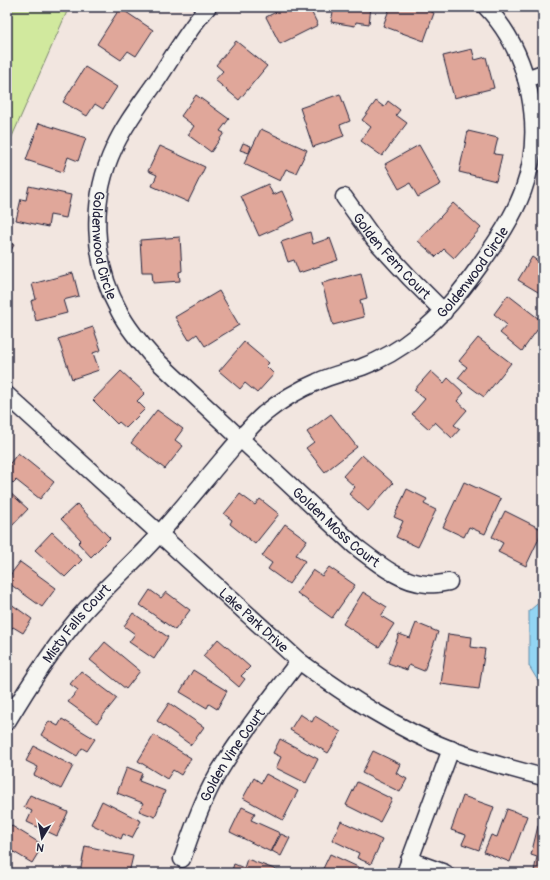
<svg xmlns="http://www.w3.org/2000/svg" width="550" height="880" font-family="Pangolin,sans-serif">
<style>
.green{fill:#d1e99e;stroke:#7a866c}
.water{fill:#93d5f4;stroke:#668daa}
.building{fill:#e0a79a;stroke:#22223b}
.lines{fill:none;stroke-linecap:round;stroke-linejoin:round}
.minor-casing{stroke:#22223b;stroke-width:19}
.minor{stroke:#f6f6f2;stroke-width:16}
.labels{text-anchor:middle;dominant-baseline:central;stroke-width:4;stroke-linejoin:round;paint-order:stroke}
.street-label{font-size:14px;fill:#22223b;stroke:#f6f6f2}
</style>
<rect width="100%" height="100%" fill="#f2e6e0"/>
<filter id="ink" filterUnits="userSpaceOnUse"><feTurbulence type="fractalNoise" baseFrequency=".025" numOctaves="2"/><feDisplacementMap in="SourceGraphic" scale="8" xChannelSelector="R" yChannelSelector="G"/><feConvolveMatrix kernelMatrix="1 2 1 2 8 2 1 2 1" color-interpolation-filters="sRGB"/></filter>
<g filter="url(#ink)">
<!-- green -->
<path class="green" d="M7,7H69L7,148Z"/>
<!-- water -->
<path class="water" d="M543,599V689L529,666V611Z"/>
<!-- building -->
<g class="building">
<path d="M276,7H309L318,25L280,44L266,17L278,11Z"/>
<path d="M334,7H371L369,24L356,22L355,26L331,22Z"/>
<path d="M390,7H419L434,13L424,41L383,26Z"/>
<path d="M535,7H543V20Z"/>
<path d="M120,8L153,30L136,56L128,51L121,60L97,44Z"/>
<path d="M236,41L267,66L239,100L215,80L223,71L216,65Z"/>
<path d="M472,49L475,60L486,57L494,88L454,98L443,56Z"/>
<path d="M85,67L117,87L103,109L95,104L87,116L63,102Z"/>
<path d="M340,94L350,121L340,125L344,136L313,147L300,108Z"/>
<path d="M196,95L229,119L220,131L224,133L211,152L188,135L194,126L181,116Z"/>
<path d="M376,101L384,107L388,101L400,110L396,115L407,123L382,156L361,141L371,127L362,120Z"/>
<path d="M39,123L86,138L78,161L68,157L63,172L26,160Z"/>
<path d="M261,129L307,150L296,173L286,169L280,181L244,164Z"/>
<path d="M468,131L498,138L494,154L502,155L496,181L459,172Z"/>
<path d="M243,143L251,146L249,153L240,150Z"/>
<path d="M419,145L441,184L418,197L410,183L399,189L385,164Z"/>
<path d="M160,146L205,167L188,202L152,186L157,175L148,171Z"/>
<path d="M268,184L273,195L282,191L295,220L259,236L241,196Z"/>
<path d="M29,186L71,195L66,218L50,215L48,227L16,220L21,199L26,200Z"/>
<path d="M453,203L481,228L454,258L444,249L436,257L418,241Z"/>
<path d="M310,232L313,244L330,238L338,260L299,273L294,260L288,262L281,242Z"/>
<path d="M180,237L182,271L179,272L180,281L153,283L152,272H142L140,240Z"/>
<path d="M7,241L14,245L7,257Z"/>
<path d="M532,257L542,264L543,262V295L518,280Z"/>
<path d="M73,273L79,296L63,300L67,313L36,321L31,301L36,299L32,284Z"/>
<path d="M361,273L367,298L360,300L364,317L333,325L322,283Z"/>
<path d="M219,291L239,325L205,346L197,334L189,340L175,317Z"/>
<path d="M508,295L543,322L522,351L500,333L507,325L494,314Z"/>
<path d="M93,327L101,350L93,353L99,370L72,379L58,339Z"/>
<path d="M478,338L511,363L484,397L458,378L467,367L459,361Z"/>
<path d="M244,342L269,363L266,366L274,374L257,393L245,383L240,389L219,371Z"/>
<path d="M121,371L145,393L137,401L145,409L126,428L119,422L117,424L93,400Z"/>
<path d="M431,371L444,383L448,378L464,393L457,401L467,410L454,425L460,429L452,438L435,422L429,429L412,414L425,399L414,390Z"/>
<path d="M157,410L183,429L175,440L183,446L165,469L131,443Z"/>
<path d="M331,414L357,447L325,472L306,448L314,442L307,432Z"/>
<path d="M18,453L54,482L40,499L16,480L13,483L7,478V467Z"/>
<path d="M362,455L393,483L368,511L349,494L355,487L343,476Z"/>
<path d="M464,482L501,499L485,534L469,527L464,537L443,527Z"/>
<path d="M407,489L427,499L424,504L436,510L418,547L396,537L403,521L394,517Z"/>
<path d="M7,490L28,509L11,527L7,524Z"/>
<path d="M240,494L255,505L260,499L279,514L255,544L230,524L232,520L224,514Z"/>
<path d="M77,504L110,538L91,557L78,543L81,540L61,519Z"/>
<path d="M505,511L543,530L526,566L498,552L503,543L492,537Z"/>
<path d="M285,524L307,540L296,555L305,561L289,584L268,569L272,563L262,556Z"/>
<path d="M52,532L82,560L65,577L35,550Z"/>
<path d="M20,562L56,588L42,607L7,582V579Z"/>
<path d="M329,567L355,585L332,618L297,593L313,570L322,576Z"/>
<path d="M150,590L161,598L166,592L190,610L175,630L140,605Z"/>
<path d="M363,592L387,607L381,616L394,624L379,647L343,624Z"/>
<path d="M7,601L32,619L23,633L13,627L7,633Z"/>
<path d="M133,613L168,637L154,659L129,642L135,634L124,626Z"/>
<path d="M416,623L438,632L424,671L409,665L407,670L388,663L399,634L410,638Z"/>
<path d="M448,634L472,637L471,647L485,649L479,689L441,684Z"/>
<path d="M218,639L250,667L241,676L245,679L239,687L203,656Z"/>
<path d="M105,642L140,671L126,689L90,660Z"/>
<path d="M193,670L227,691L217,709L209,704L207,708L180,692Z"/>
<path d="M81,671L117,698L97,723L68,702L78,690L70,684Z"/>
<path d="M169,703L204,727L191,745L157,721Z"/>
<path d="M300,714L312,722L315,716L341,732L328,753L290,730Z"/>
<path d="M62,719L95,739L87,751L82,748L77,756L41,735L49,721L58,726Z"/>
<path d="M154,735L191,758L181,775L173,770L167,779L138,761Z"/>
<path d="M280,739L318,759L306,783L276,768L281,757L273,753Z"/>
<path d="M34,746L73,766L61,789L34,775L38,767L26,761Z"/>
<path d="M373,751L400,764L396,773L407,779L400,792L362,773Z"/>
<path d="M127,767L142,773L139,781L165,791L155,817L139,811L143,803L117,793Z"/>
<path d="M266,774L298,791L283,820L243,798L254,778L261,783Z"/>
<path d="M357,782L392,799L380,822L346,805Z"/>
<path d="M30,795L68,812L57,836L27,822L32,811L24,807Z"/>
<path d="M463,796L494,807L479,850L462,844L466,835L451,830Z"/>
<path d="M102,801L141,821L132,838L123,834L121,839L91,824Z"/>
<path d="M242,807L255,813L251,820L280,833L271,852L230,832Z"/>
<path d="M507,809L527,816L510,862L484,852L491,835L497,837Z"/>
<path d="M341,821L382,840L371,864L357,858L359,853L332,840Z"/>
<path d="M7,823L43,845L32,863L7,848Z"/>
<path d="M538,826L543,827V873L534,871L537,857L531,855Z"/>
<path d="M281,834L290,838L281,856L272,851Z"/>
<path d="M85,846L133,856L129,873H80Z"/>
<path d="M330,854L371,873H321Z"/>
<path d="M247,859L277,870V873H231L234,864L244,868Z"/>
</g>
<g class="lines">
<defs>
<g id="minor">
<path id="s1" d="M208,7C189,28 174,55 158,79C143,101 125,123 114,148C90,199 92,262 119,311C127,327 139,341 151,355L355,546C376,562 399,582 427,584C434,585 442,583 449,582"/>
<path d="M526,79L543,73"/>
<path id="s2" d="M344,197L374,239L410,278L444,312"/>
<path id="s3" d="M7,395L299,661C347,696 397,729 452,750C482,761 512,769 543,777"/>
<path id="s4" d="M7,722C29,685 52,649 80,616C105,587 135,562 160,533C181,510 201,485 222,460C235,445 248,428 264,414C280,401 298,390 317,382C331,375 347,372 362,367C381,360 400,349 416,336C442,316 461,292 480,265C496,242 513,218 523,191C545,131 531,54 486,7"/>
<path id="s5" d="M182,859C192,831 202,801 217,775C241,735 271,698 299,661"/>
<path d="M409,860L445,873"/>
<path d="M405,873L451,749"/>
</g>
</defs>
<!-- minor casing -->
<use href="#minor" class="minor-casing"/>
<!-- minor -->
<use href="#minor" class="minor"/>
</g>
</g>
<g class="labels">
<!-- street labels -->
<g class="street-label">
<text stroke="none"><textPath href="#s1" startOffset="270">Goldenwood Circle</textPath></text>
<text stroke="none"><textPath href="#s2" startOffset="76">Golden Fern Court</textPath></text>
<text stroke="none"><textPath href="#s4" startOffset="660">Goldenwood Circle</textPath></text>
<text stroke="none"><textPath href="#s1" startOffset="646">Golden Moss Court</textPath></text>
<text stroke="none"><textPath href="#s3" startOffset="334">Lake Park Drive</textPath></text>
<text stroke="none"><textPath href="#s4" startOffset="121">Misty Falls Court</textPath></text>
<text stroke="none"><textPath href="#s5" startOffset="116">Golden Vine Court</textPath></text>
</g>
</g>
<!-- margin -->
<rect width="550" height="880" fill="none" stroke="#f6f6f2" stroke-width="24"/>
<rect x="12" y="12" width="526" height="856" fill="none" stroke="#22223b" stroke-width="1.5" filter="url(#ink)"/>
<!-- north arrow -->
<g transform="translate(42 838) rotate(190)" stroke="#f6f6f2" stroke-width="3" paint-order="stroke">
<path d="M0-3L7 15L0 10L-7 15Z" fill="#22223b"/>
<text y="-6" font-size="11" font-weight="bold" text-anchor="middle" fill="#22223b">N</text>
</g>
</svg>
